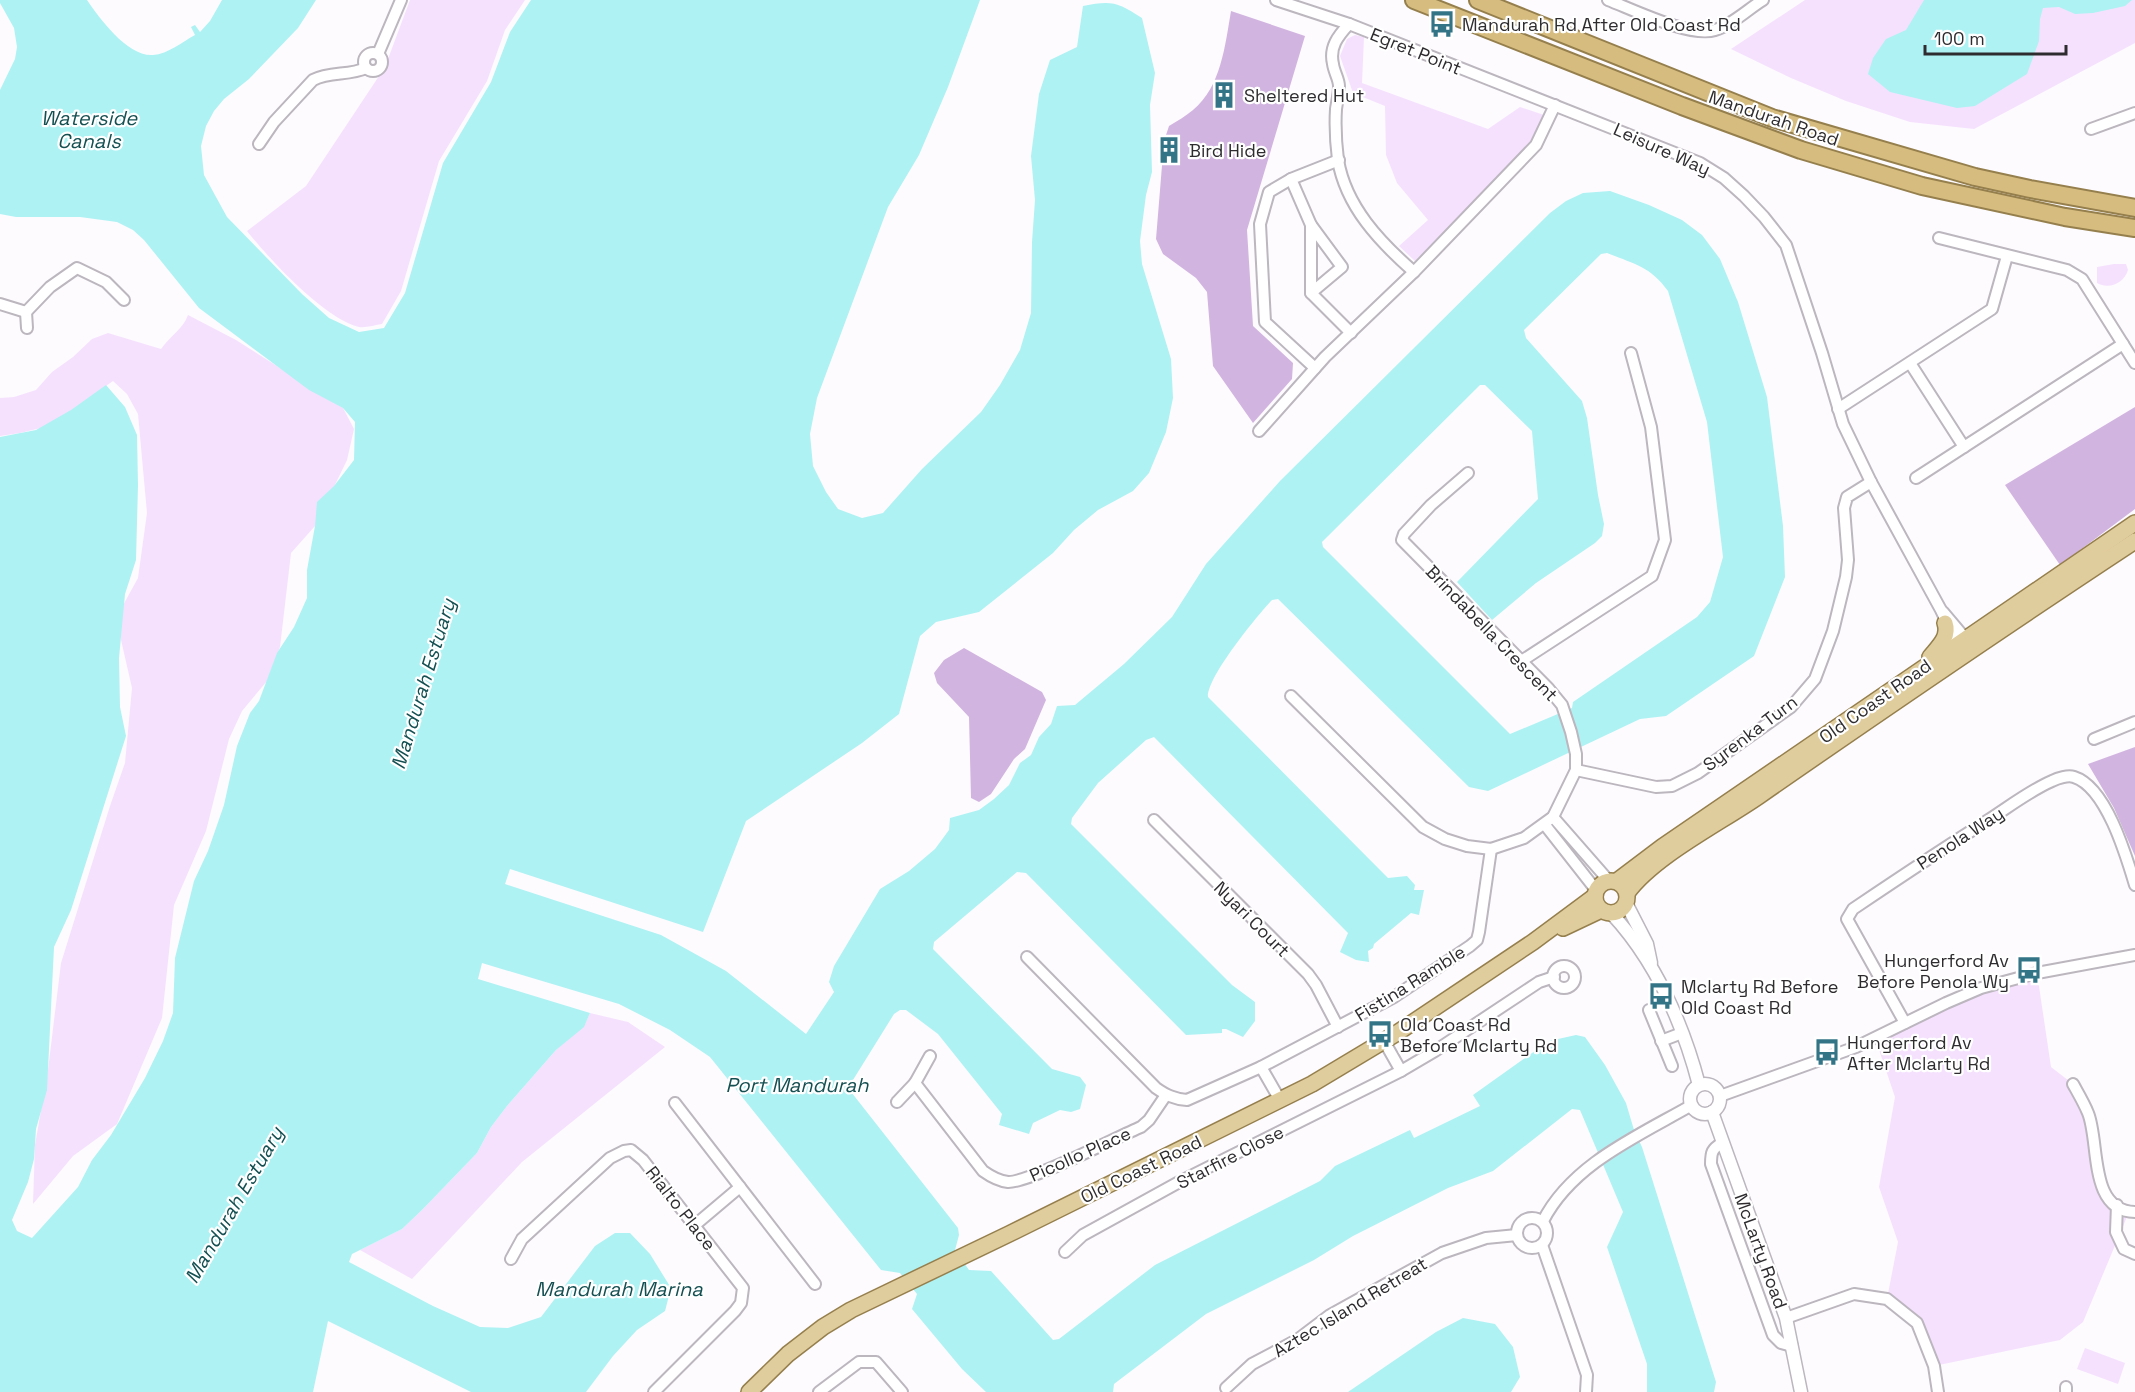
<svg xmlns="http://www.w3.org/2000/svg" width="2135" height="1392" font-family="'Space Grotesk',sans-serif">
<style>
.green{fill:#f5e1fe}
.forest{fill:#d2b4e0}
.water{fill:#aef2f4;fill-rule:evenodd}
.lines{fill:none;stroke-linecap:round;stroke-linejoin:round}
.minor-casing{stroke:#bcb6bf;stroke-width:14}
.tertiary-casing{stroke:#bcb6bf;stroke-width:15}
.primary-casing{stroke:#957f4d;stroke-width:18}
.trunk-casing{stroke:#957f4d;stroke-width:20}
.minor{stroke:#fff;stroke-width:10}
.tertiary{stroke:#fff;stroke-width:12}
.primary{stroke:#e0cd9e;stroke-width:15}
.trunk{stroke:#d6bc7e;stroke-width:16}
.labels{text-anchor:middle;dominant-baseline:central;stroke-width:4.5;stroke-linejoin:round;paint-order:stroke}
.poi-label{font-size:18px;fill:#2e2c2f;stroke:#fff;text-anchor:start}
.street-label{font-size:18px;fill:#2e2c2f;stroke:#fff}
.water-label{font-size:20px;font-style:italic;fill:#144f52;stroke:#fff}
</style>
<rect width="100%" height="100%" fill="#fdfbfe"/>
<!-- green -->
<g class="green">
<path d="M410,0H525L505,30L487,81L439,161L401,291L382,324C375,325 366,328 359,327C325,319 269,259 247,231L306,186L385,67Z"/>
<path d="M1805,0H2135V43L1974,129L1910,122L1846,101L1791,78L1731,49Z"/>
<path d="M1355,35L1364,37L1362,83L1488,129L1520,107L1544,115L1533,140L1415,261L1399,246L1428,220L1397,183L1386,155L1385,106L1353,93L1340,56L1347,39Z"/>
<path d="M2114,264H2126L2128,270C2124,283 2109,290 2097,283V267Z"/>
<path d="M188,315L236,340L343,408L354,429L347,460L315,526L291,553L280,647L267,681L242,711L229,739L206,831L174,905L162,1018L117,1124L73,1156L33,1204L35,1145L48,1070L61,963L110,806L125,763L132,688L116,618L138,578L147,513L138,414L127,394L113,381L49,426L20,433L0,436V398L14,397L36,390L52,372L73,357L92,339L108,333L161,349C170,336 183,329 188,315Z"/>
<path d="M2037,973L2051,1067L2073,1084L2089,1114L2100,1184L2129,1212L2083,1322L2060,1340L1934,1366L1917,1323L1887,1299L1898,1242L1879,1187L1895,1097L1875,1038L1946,1003Z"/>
<path d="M590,1013L628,1022L665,1047L522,1162L412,1279L360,1250L402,1229L422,1210L477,1153L491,1127L507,1106L556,1050L585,1024Z"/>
<path d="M2085,1348L2125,1363L2118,1384L2077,1369Z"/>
</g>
<!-- forest -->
<g class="forest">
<path d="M1231,11L1305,36L1247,230L1253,326L1293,363L1292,379L1253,423L1213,366L1207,292L1196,278L1163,254L1156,239L1164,141L1169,126C1177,121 1186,116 1193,110C1221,87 1225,46 1231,11Z"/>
<path d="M2135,407V509L2060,565L2005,485Z"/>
<path d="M964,648L1042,692L1046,700L1025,749L1014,759L991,794L979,802L971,798L969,717L937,683L934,673L944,660Z"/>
<path d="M2135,747V856L2114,808L2088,764Z"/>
</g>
<!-- water -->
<g class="water">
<path d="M0,0H87C100,19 128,57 153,55C168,54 182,42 195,35L191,27L195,25L200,32L210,21L222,0H316L298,28L249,79L224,99L214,111L206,126L201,146L204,175L227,217L302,294L329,318L359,332L384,328L405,293L443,163L491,82L510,32L531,0H980L948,87L919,155L888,207L817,398L810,434L813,466L826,492L838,509L862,518L883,513L922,469L981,412L1000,385L1020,350L1031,313L1032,242L1035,200L1031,156L1039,94L1050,60L1077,47L1083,6C1111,0 1118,2 1142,18L1155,73L1150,105L1152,172L1146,195L1140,241L1142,264L1171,359L1173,398L1166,432L1149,473L1133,491L1098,510L1074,530L1053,553L979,612L936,622L920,636L899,714L862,743L746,821L703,932L510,869L505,884L661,935L726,971L806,1034L834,992L829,982L834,966L880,889L909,871L935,849L949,830L950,818L979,810L994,799L1009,785L1020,763L1031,755L1039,737L1051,724L1057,706L1075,705L1124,664L1172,617L1206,564L1280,481L1550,213L1566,201L1583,193L1610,191L1649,205L1682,220L1702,235L1720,259L1738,302L1767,397L1783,526L1785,577L1754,656L1666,716L1640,719L1488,791L1469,787L1278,599L1272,600C1257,616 1207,677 1208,697L1388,878L1407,876L1415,885L1414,890H1424L1419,915L1411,913L1374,944L1373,948L1368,951L1369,962L1356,960L1340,952L1348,933L1154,737L1146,740L1098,783L1072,818L1071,824L1232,985L1255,1002V1021L1243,1037L1226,1029H1222V1033L1186,1035L1026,873L1017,872L934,942L933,949L1052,1069L1080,1077L1086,1085L1080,1109L1071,1112L1060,1110L1033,1123L1029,1134L999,1125L1002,1114L938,1034L906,1010H900L894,1014L848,1088L958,1228L959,1235L955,1250L969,1270L991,1271L1053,1340L1059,1339L1155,1265L1320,1181L1335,1166L1410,1130L1414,1138L1480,1106L1473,1095L1549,1041L1576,1035L1585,1037L1605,1065L1626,1103L1634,1130L1642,1147L1716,1382L1714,1392H1647V1364L1607,1247L1623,1212L1580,1110L1572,1109L1493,1171L1448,1188L1353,1236L1314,1260L1206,1314L1114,1384L1113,1392H986L962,1369L912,1309L917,1294L900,1273L881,1270L710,1057L670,1030L619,1004L482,963L478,979L590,1013L584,1027L556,1050L507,1106L491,1127L477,1153L422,1210L402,1229L352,1254L349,1262L433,1306L480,1327L508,1328L541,1317L595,1246L615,1233H630L650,1254L671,1288L665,1311L637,1330L613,1356L586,1392H471L328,1321L313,1392H0V437L36,430L71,410L106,385L125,407L137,435L138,485L136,560L125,594L119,658L120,707L126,736L71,910L54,947L47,1090L36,1129L34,1159L28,1182L12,1220L17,1231L32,1238L78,1187L92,1160L111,1135L145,1078L163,1041L173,1013L175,958L194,881L208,851L224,805L237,746L250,713L259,701L277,653L294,627L307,598V570L315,526L317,502L334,486L354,460L355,422L343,408L309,390L199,308L144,240L133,230L117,222L80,217H16L0,214V90L15,59L17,47L14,28L0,3ZM1607,253C1634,264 1650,266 1668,291L1707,422L1723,557L1710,602L1697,617L1573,702L1572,708L1510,734L1323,547L1322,542L1480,385H1485L1532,431L1538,499L1457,582L1492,620L1536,583L1595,543L1602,536L1604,524L1598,495L1587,418L1582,401L1526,338L1524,330L1601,254Z"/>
<path d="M1924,0H2132L2125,6L2093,13L2075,14L2059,7L2043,8L2040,19L2039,41L2027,74L1975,106L1957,108L1890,92L1868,74L1873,58L1886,39L1906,30Z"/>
<path d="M1463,1318L1495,1324L1513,1347L1520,1377L1511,1392H1348L1436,1332Z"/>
</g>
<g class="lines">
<defs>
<g id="minor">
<path d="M1276,0L1349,24L1700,163L1724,178L1744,196L1764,217L1786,245L1822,353L1843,424L1871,482L1941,610L1960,650"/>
<path d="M1608,0C1634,10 1691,38 1715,30C1732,25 1748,9 1763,0"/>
<path d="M1349,24C1338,36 1329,47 1333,64C1334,72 1339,79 1339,86C1339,94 1337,102 1336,109C1335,125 1336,144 1338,160C1346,207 1380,242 1414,272"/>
<circle cx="373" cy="62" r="9"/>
<path d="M378,54L401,0"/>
<path d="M2091,129L2135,113"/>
<path d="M259,144L274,122L313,80C330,71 349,76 366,68"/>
<path d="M1339,160L1291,179L1311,225V293L1351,333"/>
<path d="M1291,179L1269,192L1260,224L1265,322L1315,368"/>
<path d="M1939,238L2067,270L2082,279L2135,363"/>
<path d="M1311,293L1342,267L1311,225"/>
<path d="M0,304L26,312L50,287L77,268L106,282L124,300"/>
<path d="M26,312L27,328"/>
<path d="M1910,363L1964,447"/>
<path d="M1838,409L1992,309L2007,256"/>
<path d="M1259,431L1325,357L1414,272L1536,145L1555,105"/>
<path d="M1916,478L2123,344"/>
<path d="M1943,612L1970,644"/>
<path d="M1523,660L1652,576L1665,540L1651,427L1631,353"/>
<path d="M1291,696L1423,827L1445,839L1467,846L1491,849L1524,838L1553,817L1576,770V754L1571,732L1562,705L1548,688L1402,540L1404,534L1431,505L1468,473"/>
<path d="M2094,739L2135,722"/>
<path d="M1576,770L1656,787L1672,786L1698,773L1791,707L1815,679L1833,631L1846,577L1848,560L1844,508L1847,497L1871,482"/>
<path d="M1553,817L1609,881"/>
<path d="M1154,820L1308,974L1316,985L1338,1027"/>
<path d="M1545,825L1596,890"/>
<path d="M1027,957L1156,1088C1166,1095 1174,1099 1187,1100L1261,1067L1280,1100"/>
<circle cx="1564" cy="977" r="11"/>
<path d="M1649,1010L1672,1066"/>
<path d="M1905,1023L1847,919L1853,909C1899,878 1944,848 1990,819C2010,806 2031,790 2052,781C2058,778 2068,775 2074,777C2106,787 2126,855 2135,885"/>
<path d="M1661,1041L1682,1033"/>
<path d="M930,1056L915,1083L983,1171C990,1176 999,1181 1008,1182C1028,1183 1117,1137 1141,1127L1149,1120L1166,1095"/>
<path d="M1261,1067L1394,997L1470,946L1477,940L1479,932L1491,849"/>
<path d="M1401,1071L1435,1051L1539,982L1554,977"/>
<path d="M2073,1084C2078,1093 2084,1103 2088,1113C2100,1142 2088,1211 2135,1212"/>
<path d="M1720,1096L1856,1047L1946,1003L1981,988L2037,973L2135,955"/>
<path d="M897,1102L915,1083"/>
<path d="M675,1103L815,1284"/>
<path d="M1722,1143C1712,1149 1711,1152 1711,1164L1773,1335L1781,1343L1792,1346"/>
<path d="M2117,1205L2116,1232L2124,1249L2135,1254"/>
<circle cx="1532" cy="1233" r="15"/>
<path d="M1543,1221C1572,1164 1638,1136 1692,1105"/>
<path d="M695,1225L740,1187"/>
<path d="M1542,1245L1587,1375L1586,1392"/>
<path d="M1065,1252L1083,1235L1181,1181L1401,1071L1384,1041"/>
<path d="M511,1259L522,1239L610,1158L624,1151L631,1150L643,1160L743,1288L741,1303L735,1311L654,1392"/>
<path d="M1786,1318L1854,1294L1887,1299L1917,1323L1934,1366L1938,1392"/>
<path d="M2066,1387V1392"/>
<path d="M1226,1388L1252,1364L1297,1340L1330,1315L1442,1253L1486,1238L1517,1235"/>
<path d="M819,1392L859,1362H876L902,1392"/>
</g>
<g id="tertiary">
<path d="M1626,903L1647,944L1651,963"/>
<path d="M1611,913C1655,960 1683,1024 1699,1085"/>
<circle cx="1705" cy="1099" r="15"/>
<path d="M1712,1112L1786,1318L1801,1392"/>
</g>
<g id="primary">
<path d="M1930,657C1938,647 1950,637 1945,623"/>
<circle cx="1611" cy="897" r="16"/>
<path d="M1617,881L1662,847L2135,523"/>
<path d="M1627,893C1654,856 1720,823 1759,796C1883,710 2009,624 2135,541"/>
<path d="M1563,928L1601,910"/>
<path d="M749,1392L788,1354L823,1327L851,1310L1009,1234L1312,1084L1397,1033L1533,942L1595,896"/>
</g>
<g id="trunk">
<path d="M1414,0L1682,106L1801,150L1922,186L2065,217L2135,228"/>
<path d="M1478,0L1772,118L1975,177L2030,189L2135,208"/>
</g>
</defs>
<!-- minor casing -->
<use href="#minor" class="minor-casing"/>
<!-- tertiary casing -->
<use href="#tertiary" class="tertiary-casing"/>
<!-- primary casing -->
<use href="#primary" class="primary-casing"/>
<!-- trunk casing -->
<use href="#trunk" class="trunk-casing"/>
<!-- minor -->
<use href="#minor" class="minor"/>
<!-- tertiary -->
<use href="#tertiary" class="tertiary"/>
<!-- primary -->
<use href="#primary" class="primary"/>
<!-- trunk -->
<use href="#trunk" class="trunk"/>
</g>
<!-- icons -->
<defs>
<symbol id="bus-bare" viewBox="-9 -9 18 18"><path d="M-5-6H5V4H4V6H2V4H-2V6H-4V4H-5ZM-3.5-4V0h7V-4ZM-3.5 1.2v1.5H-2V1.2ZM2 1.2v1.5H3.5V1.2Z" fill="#337587" stroke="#fff" stroke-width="2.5" paint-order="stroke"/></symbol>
<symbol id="building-bare" viewBox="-9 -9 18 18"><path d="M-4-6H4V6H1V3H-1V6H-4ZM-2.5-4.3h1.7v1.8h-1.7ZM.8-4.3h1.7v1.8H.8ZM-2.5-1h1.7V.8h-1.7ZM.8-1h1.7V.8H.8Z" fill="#337587" stroke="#fff" stroke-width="2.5" paint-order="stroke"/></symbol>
</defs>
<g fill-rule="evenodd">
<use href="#bus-bare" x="1423" y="5" width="38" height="38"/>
<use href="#building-bare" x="1205" y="76" width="38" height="38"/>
<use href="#building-bare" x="1150" y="131" width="38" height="38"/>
<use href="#bus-bare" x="2010" y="951" width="38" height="38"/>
<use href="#bus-bare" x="1642" y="977" width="38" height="38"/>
<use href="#bus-bare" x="1361" y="1015" width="38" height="38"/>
<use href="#bus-bare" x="1808" y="1033" width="38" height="38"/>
</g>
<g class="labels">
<!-- poi labels -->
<g class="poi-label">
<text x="1462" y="24">Mandurah Rd After Old Coast Rd</text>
<text x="1244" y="95">Sheltered Hut</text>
<text x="1189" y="150">Bird Hide</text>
<text x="2009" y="960" text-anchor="end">Hungerford Av<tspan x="2009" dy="21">Before Penola Wy</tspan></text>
<text x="1681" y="986">Mclarty Rd Before<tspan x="1681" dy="21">Old Coast Rd</tspan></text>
<text x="1400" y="1024">Old Coast Rd<tspan x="1400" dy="21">Before Mclarty Rd</tspan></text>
<text x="1847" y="1042">Hungerford Av<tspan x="1847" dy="21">After Mclarty Rd</tspan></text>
</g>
<!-- street labels -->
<g class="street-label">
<text transform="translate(1416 51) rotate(22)">Egret Point</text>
<text transform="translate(1774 118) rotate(19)">Mandurah Road</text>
<text transform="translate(1662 149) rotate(24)">Leisure Way</text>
<text transform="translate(1492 633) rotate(46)">Brindabella Crescent</text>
<text transform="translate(1875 701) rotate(-35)">Old Coast Road</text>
<text transform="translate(1750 733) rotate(-37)">Syrenka Turn</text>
<text transform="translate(1960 838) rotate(-33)">Penola Way</text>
<text transform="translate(1252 919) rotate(45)">Nyari Court</text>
<text transform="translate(1410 983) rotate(-32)">Fistina Ramble</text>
<text transform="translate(1080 1154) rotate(-24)">Picollo Place</text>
<text transform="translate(1230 1157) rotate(-27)">Starfire Close</text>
<text transform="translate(1141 1169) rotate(-26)">Old Coast Road</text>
<text transform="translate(681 1208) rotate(52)">Rialto Place</text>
<text transform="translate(1761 1251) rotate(70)">McLarty Road</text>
<text transform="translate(1350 1307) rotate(-31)">Aztec Island Retreat</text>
</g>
<!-- water labels -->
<g class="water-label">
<text x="89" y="118">Waterside<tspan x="89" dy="23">Canals</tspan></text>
<text transform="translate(423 684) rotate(-73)">Mandurah Estuary</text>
<text x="797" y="1085">Port Mandurah</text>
<text transform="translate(234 1205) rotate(-60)">Mandurah Estuary</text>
<text x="619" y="1289">Mandurah Marina</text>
</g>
</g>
<!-- scale -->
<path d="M1925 45v9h141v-9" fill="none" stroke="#2e2c2f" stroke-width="3"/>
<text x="1934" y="45" font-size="18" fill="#2e2c2f" stroke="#ffffff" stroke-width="4.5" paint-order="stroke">100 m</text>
</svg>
